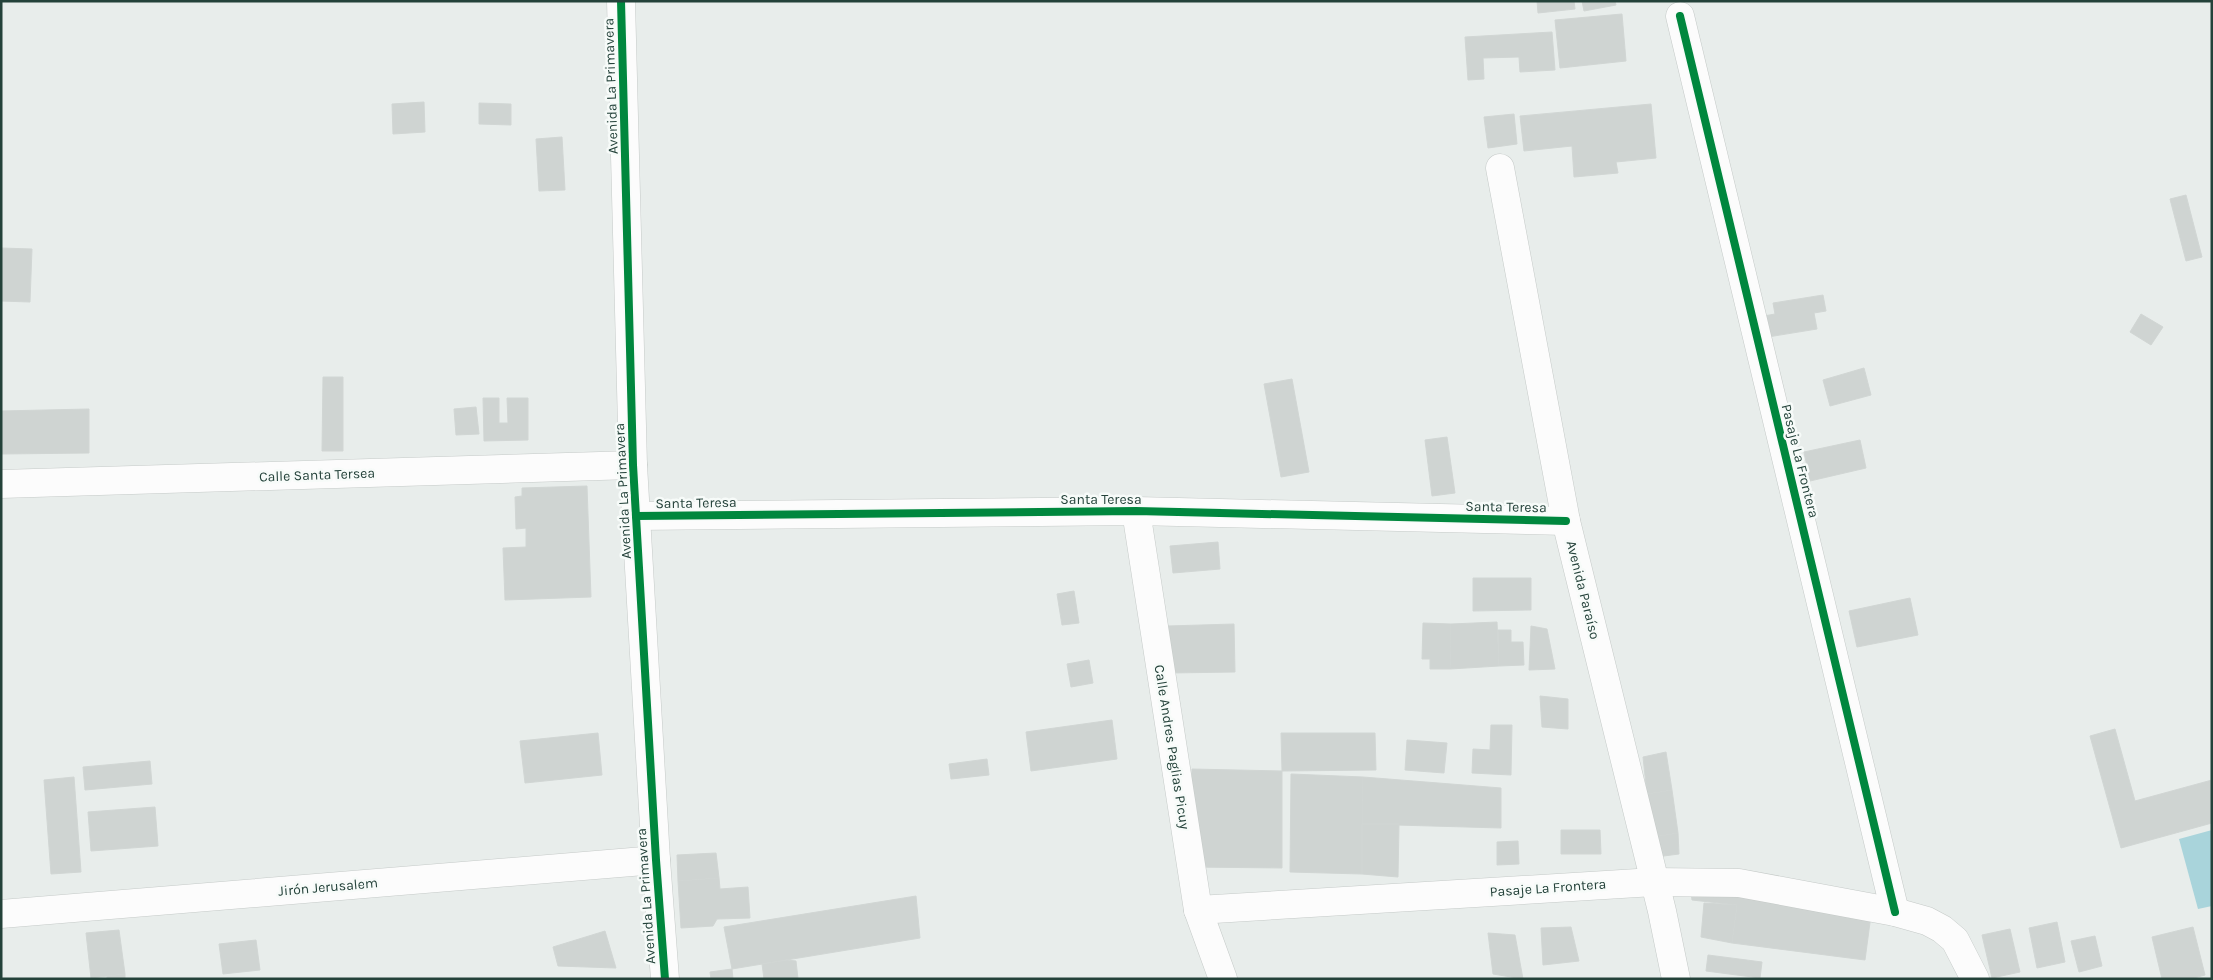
<svg xmlns="http://www.w3.org/2000/svg" width="2213" height="980" font-family="Karla,sans-serif">
<style>
.water{fill:#a9d4db}
.building{fill:#cfd4d2;stroke:#d1d6d4}
.lines{fill:none;stroke-linecap:round;stroke-linejoin:round}
.minor-casing{stroke:#c5cac8;stroke-width:29}
.tertiary-casing{stroke:#c5cac8;stroke-width:29}
.minor{stroke:#fcfcfc;stroke-width:28}
.tertiary{stroke:#fcfcfc;stroke-width:28}
.cycleway-casing{stroke:#f7fbf9;stroke-width:11}
.cycleway{stroke:#00873e;stroke-width:8}
.labels{text-anchor:middle;dominant-baseline:central;stroke-width:5;stroke-linejoin:round;paint-order:stroke}
.street-label{font-size:14px;fill:#24423a;stroke:#f7fbf9}
</style>
<rect width="100%" height="100%" fill="#e8edeb"/>
<!-- water -->
<path class="water" d="M2212,830V906L2198,909L2179,839Z"/>
<!-- building -->
<g class="building">
<path d="M1537,1H1574L1575,9L1538,13Z"/>
<path d="M1582,1H1615L1616,5L1584,11Z"/>
<path d="M1622,14L1626,61L1560,68L1555,20Z"/>
<path d="M1552,32L1555,70L1520,72L1519,57L1483,58L1484,79L1468,80L1465,37Z"/>
<path d="M424,102L425,132L393,134L392,104Z"/>
<path d="M479,103L511,104V125L479,124Z"/>
<path d="M1651,104L1656,158L1616,162L1618,173L1574,177L1572,146L1524,151L1520,116Z"/>
<path d="M1514,114L1517,144L1488,148L1484,117Z"/>
<path d="M562,137L565,190L539,191L536,139Z"/>
<path d="M2186,195L2202,257L2186,261L2170,199Z"/>
<path d="M1,248L32,249L30,302L1,301Z"/>
<path d="M1823,295L1826,311L1814,313L1817,329L1768,337L1764,316L1775,314L1773,303Z"/>
<path d="M2141,314L2163,327L2151,345L2130,332Z"/>
<path d="M1864,368L1871,395L1830,406L1823,380Z"/>
<path d="M323,377H343V451H322Z"/>
<path d="M1292,379L1309,472L1281,477L1264,384Z"/>
<path d="M483,398H499V423H508L507,398H528V440L484,441Z"/>
<path d="M476,407L479,434L456,435L454,409Z"/>
<path d="M89,409V453L1,454V411Z"/>
<path d="M1447,437L1455,493L1432,496L1425,440Z"/>
<path d="M1860,440L1866,468L1810,481L1804,452Z"/>
<path d="M587,486L591,597L505,600L503,548L526,547V528L516,529L515,497L522,496V488Z"/>
<path d="M1218,542L1220,569L1173,573L1170,546Z"/>
<path d="M1473,578H1531V610L1473,611Z"/>
<path d="M1074,591L1079,623L1062,625L1057,594Z"/>
<path d="M1910,598L1918,635L1857,647L1849,611Z"/>
<path d="M1497,622L1499,666L1450,669L1451,624Z"/>
<path d="M1423,623L1451,624L1450,669H1430V659H1422Z"/>
<path d="M1234,624L1235,672L1169,673L1168,626Z"/>
<path d="M1531,626L1547,629L1555,669L1529,670Z"/>
<path d="M1498,630H1511V642H1523L1524,665L1499,666Z"/>
<path d="M1089,660L1093,683L1071,687L1067,664Z"/>
<path d="M1540,696L1568,699V729L1542,727Z"/>
<path d="M1112,720L1117,759L1031,771L1026,732Z"/>
<path d="M1491,725H1512L1511,775L1472,773L1473,749L1490,750Z"/>
<path d="M2115,729L2135,801L2212,780V823L2121,848L2090,736Z"/>
<path d="M598,733L602,775L525,783L520,741Z"/>
<path d="M1281,733H1375L1376,770L1282,771Z"/>
<path d="M1407,740L1447,743L1444,773L1405,770Z"/>
<path d="M1666,752L1672,790L1647,794L1643,757Z"/>
<path d="M987,759L989,775L951,779L949,764Z"/>
<path d="M150,761L152,784L85,790L83,767Z"/>
<path d="M1192,769L1282,771V868L1191,867Z"/>
<path d="M1291,774L1363,777L1362,874L1290,872Z"/>
<path d="M74,777L81,872L51,874L44,780Z"/>
<path d="M1363,777L1501,788V828L1362,824Z"/>
<path d="M1672,790L1678,833L1653,837L1647,794Z"/>
<path d="M155,807L158,846L91,851L88,812Z"/>
<path d="M1362,824H1399L1398,877L1362,874Z"/>
<path d="M1561,830H1600L1601,854H1561Z"/>
<path d="M1678,833L1679,854L1656,857L1653,837Z"/>
<path d="M1518,841L1519,864L1497,865V842Z"/>
<path d="M716,853L719,878L678,881L677,855Z"/>
<path d="M719,878L720,889L748,887L750,918L717,919L713,926L681,928L678,881Z"/>
<path d="M1690,886L1871,915L1865,960L1732,943L1737,905L1692,900Z"/>
<path d="M916,896L920,938L732,969L724,927Z"/>
<path d="M1704,903L1737,905L1732,943L1701,937Z"/>
<path d="M2057,922L2065,962L2037,968L2029,928Z"/>
<path d="M1571,927L1579,961L1543,965L1541,928Z"/>
<path d="M2193,927L2205,975L2190,979H2162L2152,937Z"/>
<path d="M2010,929L2020,972L1992,978L1982,935Z"/>
<path d="M119,930L125,974L91,978L86,933Z"/>
<path d="M605,931L616,968L558,966L553,947Z"/>
<path d="M1488,933L1515,935L1523,979L1493,974Z"/>
<path d="M2095,936L2102,966L2079,972L2071,941Z"/>
<path d="M256,940L260,970L223,974L219,944Z"/>
<path d="M1708,955L1762,962L1760,978L1706,971Z"/>
<path d="M787,960L796,961L798,979H764L762,964Z"/>
<path d="M732,969L733,979H711L710,972Z"/>
<path d="M125,974V979H107V976Z"/>
</g>
<g class="lines">
<defs>
<g id="minor">
<path d="M621,1L633,465L656,860L665,979"/>
<path d="M1680,16L1895,912"/>
<path d="M1,484L633,465"/>
<path d="M1136,511L1198,910L1223,979"/>
<path d="M636,516L1136,511L1566,521"/>
<path d="M1198,910L1654,882L1739,883L1895,912L1927,921L1942,929L1955,940L1975,979"/>
<path d="M1,914L656,860"/>
</g>
<path id="tertiary" d="M1500,168L1566,521L1662,911L1676,979"/>
</defs>
<!-- minor casing -->
<use href="#minor" class="minor-casing"/>
<!-- tertiary casing -->
<use href="#tertiary" class="tertiary-casing"/>
<!-- minor -->
<use href="#minor" class="minor"/>
<!-- tertiary -->
<use href="#tertiary" class="tertiary"/>
<defs>
<g id="cycleway">
<path d="M621,1L633,465L656,860L665,979"/>
<path d="M1680,16L1895,912"/>
<path d="M636,516L1136,511L1566,521"/>
</g>
</defs>
<!-- cycleway casing -->
<use href="#cycleway" class="cycleway-casing"/>
<!-- cycleway -->
<use href="#cycleway" class="cycleway"/>
</g>
<g class="labels">
<!-- street labels -->
<g class="street-label">
<text transform="translate(611 86) rotate(-92)">Avenida La Primavera</text>
<text transform="translate(1800 461) rotate(76)">Pasaje La Frontera</text>
<text transform="translate(317 475) rotate(-2)">Calle Santa Tersea</text>
<text transform="translate(623 491) rotate(-93)">Avenida La Primavera</text>
<text x="1101" y="499">Santa Teresa</text>
<text transform="translate(696 503) rotate(-1)">Santa Teresa</text>
<text transform="translate(1506 507) rotate(1)">Santa Teresa</text>
<text transform="translate(1583 590) rotate(76)">Avenida Paraíso</text>
<text transform="translate(1172 747) rotate(81)">Calle Andres Paglias Picuy</text>
<text transform="translate(328 887) rotate(-5)">Jirón Jerusalem</text>
<text transform="translate(1548 888) rotate(-4)">Pasaje La Frontera</text>
<text transform="translate(646 896) rotate(-94)">Avenida La Primavera</text>
</g>
</g>
<!-- border -->
<rect width="2213" height="980" fill="none" stroke="#24423a" stroke-width="5"/>
</svg>
